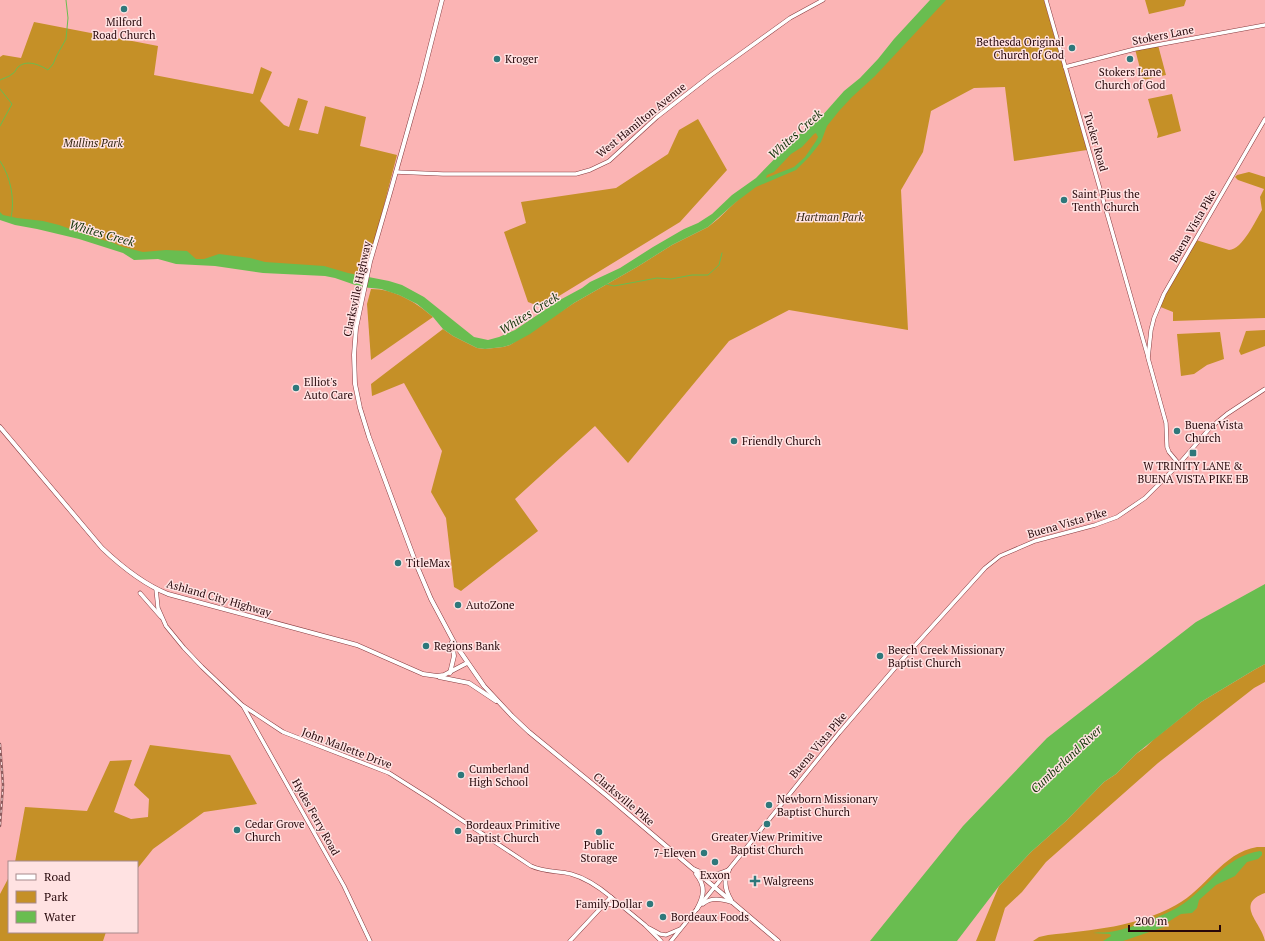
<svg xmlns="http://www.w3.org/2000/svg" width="1265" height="941" font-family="'PT Serif',serif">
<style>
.green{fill:#c59027}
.water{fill:#69bd50;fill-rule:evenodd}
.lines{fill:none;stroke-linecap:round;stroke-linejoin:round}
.stream{stroke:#69bd50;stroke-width:1}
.tertiary-casing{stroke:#873b3f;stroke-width:4.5}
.secondary-casing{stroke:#873b3f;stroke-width:4.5}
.primary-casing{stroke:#873b3f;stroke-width:5}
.tertiary{stroke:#fff;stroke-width:3.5}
.secondary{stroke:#fff;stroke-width:3.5}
.primary{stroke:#fff;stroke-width:4}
.rail-casing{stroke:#8e5b5d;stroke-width:2.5}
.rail{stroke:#ffe2e2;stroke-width:1;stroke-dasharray:3;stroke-linecap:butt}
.poi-dot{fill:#2e787b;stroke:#ffe2e2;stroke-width:1.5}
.labels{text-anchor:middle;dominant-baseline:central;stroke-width:3;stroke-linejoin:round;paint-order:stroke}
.poi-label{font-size:11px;fill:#26070a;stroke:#ffe2e2;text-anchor:start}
.street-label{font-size:11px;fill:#26070a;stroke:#ffe2e2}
.park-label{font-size:11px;font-style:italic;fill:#352813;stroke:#ffe2e2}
.water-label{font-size:12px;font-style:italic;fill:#133408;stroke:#ffe2e2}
</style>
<rect width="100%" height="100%" fill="#fbb4b4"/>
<!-- green -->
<g class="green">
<path d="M944,0H1044L1087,150L1014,161L1005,87L974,88L931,111L923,152L901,190L908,330L789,310L729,341L628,463L595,426L515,499L538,531L461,591L454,587L446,518L431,492L442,451L404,383L372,396L371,384L443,329L453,336L477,348L485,349L503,347L510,345L574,303L637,267L672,245L708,227L718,219Z"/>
<path d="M1145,0H1186L1184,6L1149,14Z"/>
<path d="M34,22L158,46L154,75L253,94L261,67L272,72L260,101L284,125L289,127L298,98L308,101L299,130L318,134L325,106L366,117L360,146L397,155L365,279L134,253L0,215V57L3,55L21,58Z"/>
<path d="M1158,45L1166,75L1143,80L1135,49Z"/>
<path d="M1172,94L1181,131L1157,138L1158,134L1148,99Z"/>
<path d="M698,119L727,170L680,222L541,307L528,302L504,232L526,223L521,202L616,188L668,154L679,130Z"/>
<path d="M1249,172L1265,177V318L1173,321V312L1158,306L1196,240L1229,250C1243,249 1255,221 1262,210L1260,197L1264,189L1238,180L1235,177L1237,175Z"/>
<path d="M371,289C395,289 415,302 433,317L371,360L367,304Z"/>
<path d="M1265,330V346L1241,355L1239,351L1246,331Z"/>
<path d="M1220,332L1224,359L1207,365L1194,374L1181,376L1177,334Z"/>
<path d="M1265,664V682L1254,688L1158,763L1046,862L1022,892L1005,908L995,941H976L999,886L1031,852L1066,821L1104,782L1116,774L1136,754L1146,747L1154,739L1201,702L1254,670Z"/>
<path d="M150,745L230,755L257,804L204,812L153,849L137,869V862H15L25,807L87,811L110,761L132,760L114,812L131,819L148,817L149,799L134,785Z"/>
<path d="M1257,847H1265V893C1234,904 1262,923 1265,941H1033L1039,937L1048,935C1093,930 1136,927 1176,905C1206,889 1222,853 1257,847Z"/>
<path d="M9,877V932H106L103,941H0V894Z"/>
</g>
<!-- water -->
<g class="water">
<path d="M930,0H946L875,76L852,97L839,111L827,126L821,142L809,157L796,170L756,187L736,202L708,227L672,245L637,267L574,303L530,334L510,345L503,347L485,349L477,348L453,336L443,329L433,317L417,304L399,295L381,289L361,287L335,278L325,276L263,273L215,266L176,264L158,259L134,260L123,253L79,239L37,229L15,225L0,220V212L3,215L17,218L43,221L59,225L99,239L111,242L123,247L143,252L166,250L187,251L196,259H204L219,254L250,258L265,262L324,266L348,273L389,281L402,285L424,297L474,337L488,340L499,337L515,330L558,301L582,288L590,282L620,268L653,247L684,229L698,223L712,214L732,195L756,178L796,137L821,117L844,91L860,78L878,59L894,39ZM816,133L818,137L816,141L805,157L794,167L766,178L767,175L774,172L791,154L802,147L814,134Z"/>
<path d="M1265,584V664L1254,670L1201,702L1136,754L1116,774L1104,782L1066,821L1031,852L999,886L957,941H870L963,826L1047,738L1196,622Z"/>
<path d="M1260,851L1262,852V855L1258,859L1247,862L1235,876L1216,885L1199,900L1197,908L1192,913L1181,914L1176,917L1168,922L1164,927L1123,941H1103L1111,936L1110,934L1093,933C1100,932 1108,933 1115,931C1134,927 1167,915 1183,904C1209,886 1226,856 1260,851Z"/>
</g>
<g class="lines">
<!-- stream -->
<g class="stream">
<path d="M0,80C4,78 9,77 12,74C15,73 16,69 18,67C27,59 40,65 48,70L53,64L57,55L66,39L68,18L66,0"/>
<path d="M0,89L12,104L0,126"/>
<path d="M0,161C11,177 15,200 11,218"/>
<path d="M606,284L614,286L657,278L671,279L692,275H708L719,265L722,253"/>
</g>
<defs>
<g id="tertiary">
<path d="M1046,0L1148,357"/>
<path d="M1065,67L1135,49L1265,25"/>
<path d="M396,172L443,174H576L590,170L609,161L657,117L711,75L790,18L823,0"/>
<path d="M156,589L158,608L166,626L184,648L202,667L242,705L283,732L389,773L430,799L531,866C544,872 557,871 571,874C586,878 599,887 611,897"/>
<path d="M140,593L161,617"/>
<path d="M243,706L344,886L370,941"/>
</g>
<g id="secondary">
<path d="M1179,464L1169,452L1167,447L1166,423L1148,358L1151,330L1154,318L1164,294L1265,119"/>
<path d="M694,869C710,876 711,877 728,870"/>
<path d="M703,904C711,897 721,899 731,902"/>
<path d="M604,905L612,904L620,905"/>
<path d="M649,928L660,934L666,935L680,929"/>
<path d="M570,941L611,897L645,925L661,941"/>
<path d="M671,941L839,733L900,662L985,568L1000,556L1035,541L1095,525L1117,517L1145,498L1179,464L1210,428L1227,414L1265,389"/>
</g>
<g id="primary">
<path d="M442,0L421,83L390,193L370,262L356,328L354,355L355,384L360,408L369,437L417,566L431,599L455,644L484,686L512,716L529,732L606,795L778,941"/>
<path d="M0,427L102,548C122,567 143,584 168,594L357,645L423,674L437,676L444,675L467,663"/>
<path d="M450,673L454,656L452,642"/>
<path d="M439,677L469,683L496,701"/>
<path d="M729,870C723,880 725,890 731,900"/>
<path d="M696,874C706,886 704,896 697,909"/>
</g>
</defs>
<!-- tertiary casing -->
<use href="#tertiary" class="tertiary-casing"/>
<!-- secondary casing -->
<use href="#secondary" class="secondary-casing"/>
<!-- primary casing -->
<use href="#primary" class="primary-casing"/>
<!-- tertiary -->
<use href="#tertiary" class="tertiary"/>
<!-- secondary -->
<use href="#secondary" class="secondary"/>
<!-- primary -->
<use href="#primary" class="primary"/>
<defs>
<path id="rail" d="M0,744L3,785L0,826"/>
</defs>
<!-- rail casing -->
<use href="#rail" class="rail-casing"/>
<!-- rail -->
<use href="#rail" class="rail"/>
</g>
<!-- markers -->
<g class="poi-dot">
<circle cx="124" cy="9" r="4"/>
<circle cx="1072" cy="48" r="4"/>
<circle cx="497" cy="59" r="4"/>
<circle cx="1130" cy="59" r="4"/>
<circle cx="1064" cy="200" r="4"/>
<circle cx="296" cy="388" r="4"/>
<circle cx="1177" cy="431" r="4"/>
<circle cx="734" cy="441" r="4"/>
<rect x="1189" y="449" width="8" height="8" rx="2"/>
<circle cx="398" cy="563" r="4"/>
<circle cx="458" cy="605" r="4"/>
<circle cx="426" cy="646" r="4"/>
<circle cx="880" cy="656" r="4"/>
<circle cx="461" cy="775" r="4"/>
<circle cx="769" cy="805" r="4"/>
<circle cx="767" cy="824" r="4"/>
<circle cx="237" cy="830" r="4"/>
<circle cx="458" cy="831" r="4"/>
<circle cx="599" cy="832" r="4"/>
<circle cx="704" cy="853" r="4"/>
<circle cx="715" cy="862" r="4"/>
<path d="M753 875h4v4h4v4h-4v4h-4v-4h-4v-4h4z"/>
<circle cx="650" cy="904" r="4"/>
<circle cx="663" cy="917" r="4"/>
</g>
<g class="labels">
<!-- poi labels -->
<g class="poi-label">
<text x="124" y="22" text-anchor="middle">Milford<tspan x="124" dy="13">Road Church</tspan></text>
<text x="1064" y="42" text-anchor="end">Bethesda Original<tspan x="1064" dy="13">Church of God</tspan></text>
<text x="505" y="59">Kroger</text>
<text x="1130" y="72" text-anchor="middle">Stokers Lane<tspan x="1130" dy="13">Church of God</tspan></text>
<text x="1072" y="194">Saint Pius the<tspan x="1072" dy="13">Tenth Church</tspan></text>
<text x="304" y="382">Elliot's<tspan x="304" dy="13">Auto Care</tspan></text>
<text x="1185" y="425">Buena Vista<tspan x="1185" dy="13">Church</tspan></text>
<text x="742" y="441">Friendly Church</text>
<text x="1193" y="466" text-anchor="middle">W TRINITY LANE &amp;<tspan x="1193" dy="13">BUENA VISTA PIKE EB</tspan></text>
<text x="406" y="563">TitleMax</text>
<text x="466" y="605">AutoZone</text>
<text x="434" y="646">Regions Bank</text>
<text x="888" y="650">Beech Creek Missionary<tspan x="888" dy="13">Baptist Church</tspan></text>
<text x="469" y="769">Cumberland<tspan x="469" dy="13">High School</tspan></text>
<text x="777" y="799">Newborn Missionary<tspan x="777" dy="13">Baptist Church</tspan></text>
<text x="245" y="824">Cedar Grove<tspan x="245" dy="13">Church</tspan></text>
<text x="466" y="825">Bordeaux Primitive<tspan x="466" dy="13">Baptist Church</tspan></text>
<text x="767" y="837" text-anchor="middle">Greater View Primitive<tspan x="767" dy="13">Baptist Church</tspan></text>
<text x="599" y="845" text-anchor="middle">Public<tspan x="599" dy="13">Storage</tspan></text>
<text x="696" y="853" text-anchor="end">7-Eleven</text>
<text x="715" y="875" text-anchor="middle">Exxon</text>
<text x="763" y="881">Walgreens</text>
<text x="642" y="904" text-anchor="end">Family Dollar</text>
<text x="671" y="917">Bordeaux Foods</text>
</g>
<!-- street labels -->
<g class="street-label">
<text transform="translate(1163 35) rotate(-11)">Stokers Lane</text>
<text transform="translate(641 120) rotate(-39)">West Hamilton Avenue</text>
<text transform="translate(1096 142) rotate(74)">Tucker Road</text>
<text transform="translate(1193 226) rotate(-60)">Buena Vista Pike</text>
<text transform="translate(357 289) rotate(-78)">Clarksville Highway</text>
<text transform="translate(1067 523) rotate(-16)">Buena Vista Pike</text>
<text transform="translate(219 598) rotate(16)">Ashland City Highway</text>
<text transform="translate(818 745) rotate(-50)">Buena Vista Pike</text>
<text transform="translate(347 748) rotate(21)">John Mallette Drive</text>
<text transform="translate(624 799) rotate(40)">Clarksville Pike</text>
<text transform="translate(316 817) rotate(61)">Hydes Ferry Road</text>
</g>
<!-- park labels -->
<g class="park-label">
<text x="93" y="143">Mullins Park</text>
<text x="830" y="217">Hartman Park</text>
</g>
<!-- water labels -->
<g class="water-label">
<text transform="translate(795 134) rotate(-42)">Whites Creek</text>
<text transform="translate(102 233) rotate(16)">Whites Creek</text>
<text transform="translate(529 313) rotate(-32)">Whites Creek</text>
<text transform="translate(1066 759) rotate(-43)">Cumberland River</text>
</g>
</g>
<!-- legend -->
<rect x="8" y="861" width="130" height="72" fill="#ffe2e2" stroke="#a88a8c"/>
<rect x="16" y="874" width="20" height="6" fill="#ffffff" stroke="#a88a8c"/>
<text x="44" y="881" font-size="12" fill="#26070a">Road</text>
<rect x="16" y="891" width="20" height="12" fill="#c59027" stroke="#a88a8c"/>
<text x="44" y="901" font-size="12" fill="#26070a">Park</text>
<rect x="16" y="911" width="20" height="12" fill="#69bd50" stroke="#a88a8c"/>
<text x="44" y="921" font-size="12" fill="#26070a">Water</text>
<!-- scale -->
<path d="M1129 925v6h91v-6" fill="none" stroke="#26070a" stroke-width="2"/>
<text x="1135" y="925" font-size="12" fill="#26070a" stroke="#ffe2e2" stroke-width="3" paint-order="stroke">200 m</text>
</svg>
